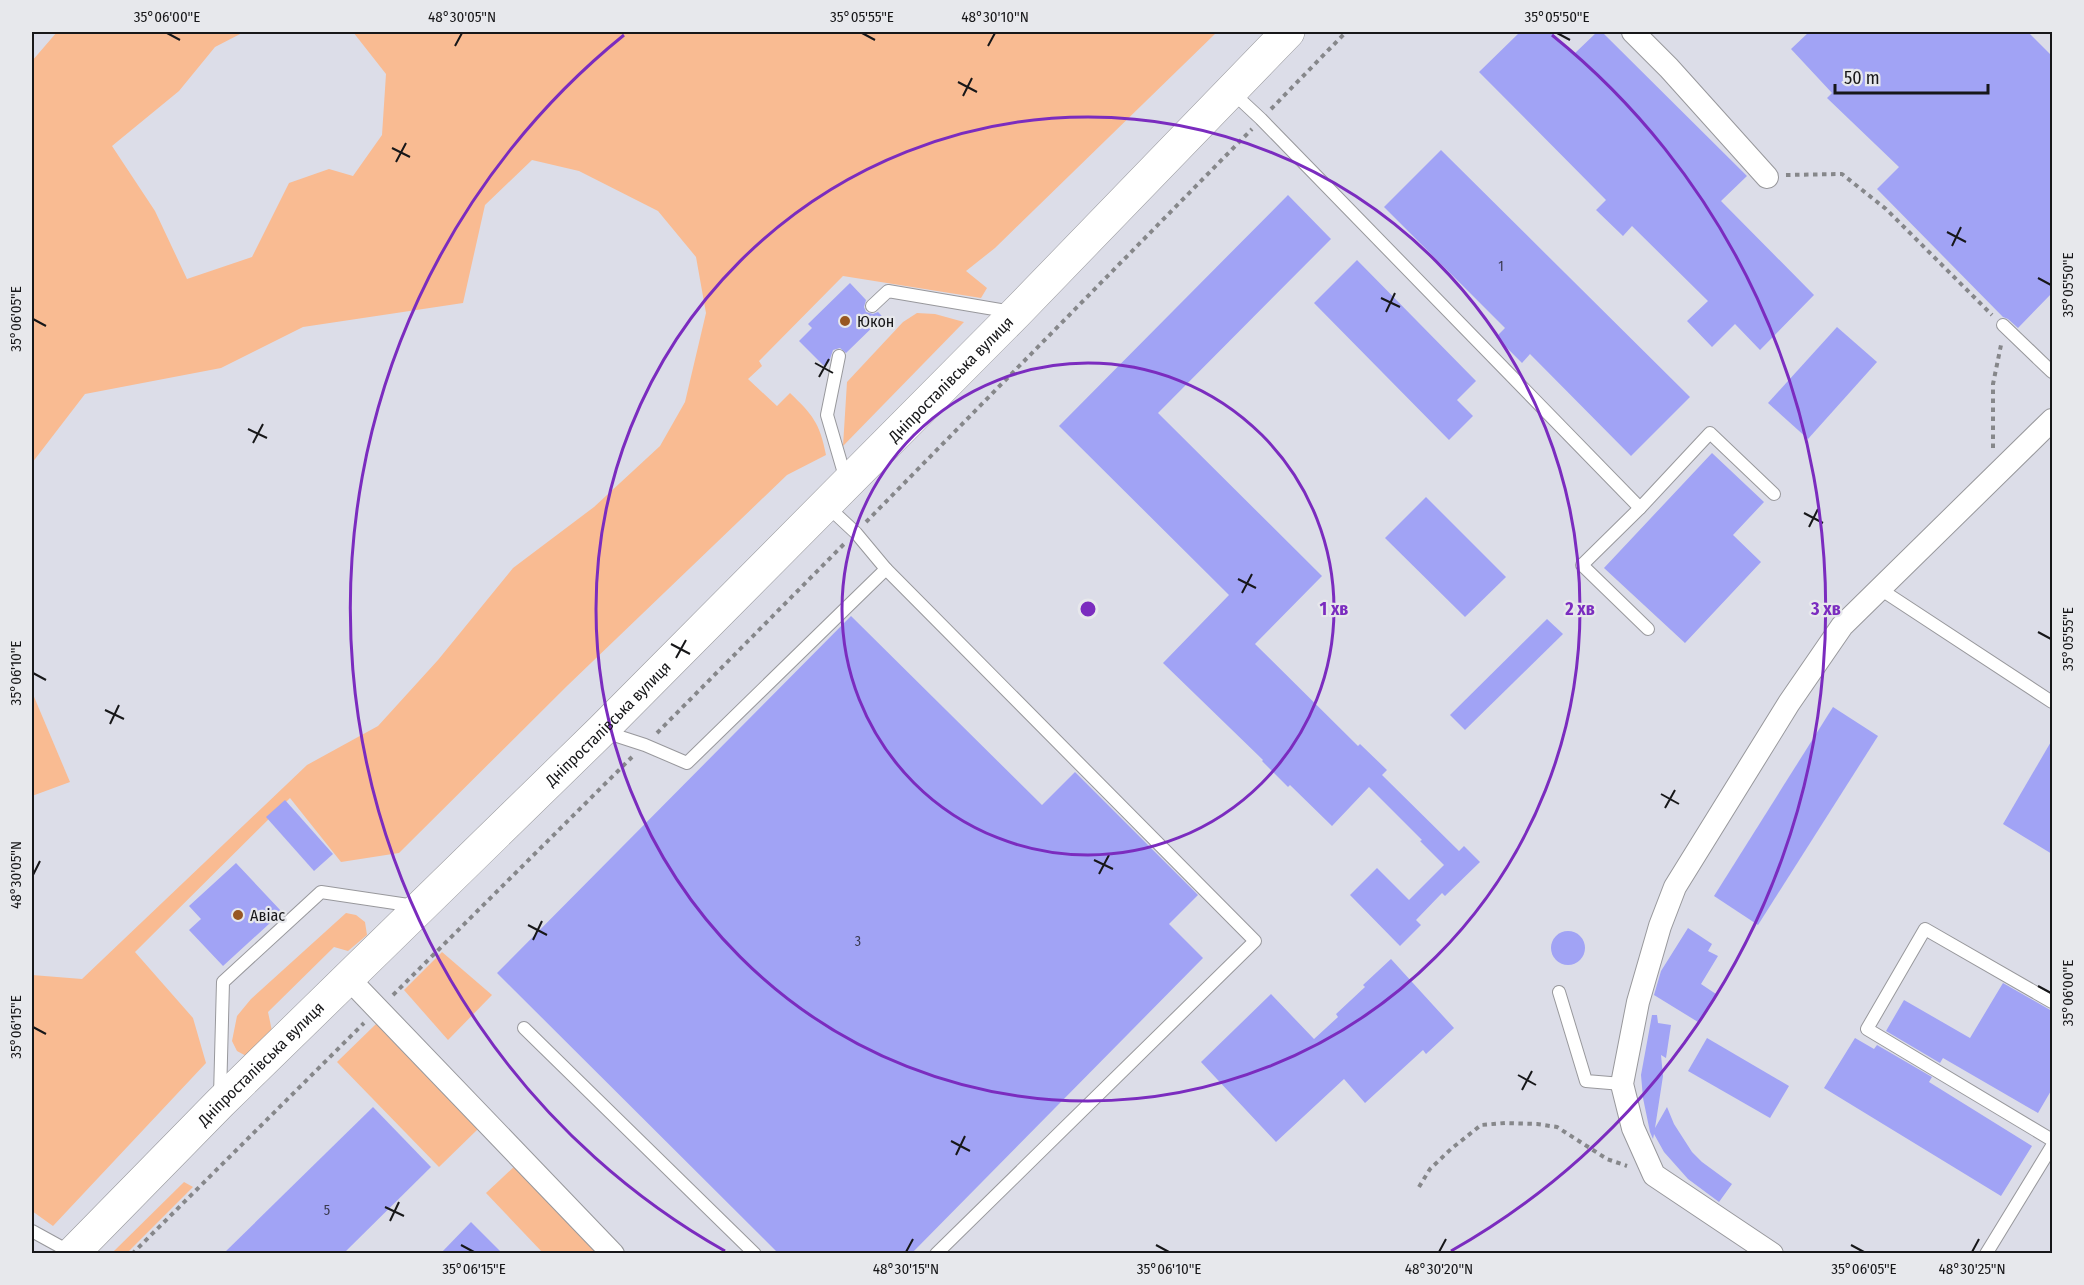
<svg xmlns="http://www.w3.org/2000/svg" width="2084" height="1285" font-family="'Fira Sans Condensed',sans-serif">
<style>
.built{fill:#dcdde8}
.green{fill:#f9bb92}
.building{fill:#a1a3f5}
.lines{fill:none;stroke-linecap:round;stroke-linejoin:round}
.lane-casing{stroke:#98989c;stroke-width:14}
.street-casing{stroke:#98989c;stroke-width:24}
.secondary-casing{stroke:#98989c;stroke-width:34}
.path{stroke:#86878a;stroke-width:4;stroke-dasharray:4.5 4.5;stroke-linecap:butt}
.lane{stroke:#fff;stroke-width:12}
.street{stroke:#fff;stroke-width:22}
.secondary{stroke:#fff;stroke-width:33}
.ticks{fill:none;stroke:#171719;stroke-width:2}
.ring{fill:none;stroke:#7b2cbf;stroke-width:3}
.poi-dot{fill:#985723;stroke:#e7e8ec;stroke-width:2}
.labels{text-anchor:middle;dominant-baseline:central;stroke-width:4.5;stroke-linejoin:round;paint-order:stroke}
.number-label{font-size:14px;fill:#3a3a50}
.poi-label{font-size:16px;fill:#171719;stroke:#e7e8ec;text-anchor:start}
.street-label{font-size:16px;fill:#171719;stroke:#e7e8ec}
.centre{fill:#7b2cbf;stroke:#e7e8ec;stroke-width:3}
.ring-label{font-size:18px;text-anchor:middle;font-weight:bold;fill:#7b2cbf;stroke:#e7e8ec;stroke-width:4.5;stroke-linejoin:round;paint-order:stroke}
.neatline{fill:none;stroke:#171719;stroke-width:2}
.ticks-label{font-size:15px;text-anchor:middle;fill:#171719}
</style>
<rect width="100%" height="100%" fill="#e7e8ec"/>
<!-- built -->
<rect class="built" x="32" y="32" width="2020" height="1221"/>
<!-- green -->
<g class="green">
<path d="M57,32H244L215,47L179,91L112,146L155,211L187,279L252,257L289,183L329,169L353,176L382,135L386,74L353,32H1217L995,248L966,271L987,288L981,298L843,276L759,361L762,366L748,379L777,406L790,393C812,414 820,423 826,455L787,475L567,686L399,853L341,862L290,798L135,952L193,1018L206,1063L53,1226L32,1211V975L82,979L307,765L378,726L438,660L513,568L594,507L660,446L685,402L706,313L696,257L658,211L579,171L532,160L485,205L463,303L303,327L221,368L85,394L32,463V61Z"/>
<path d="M917,313L935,314L964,322L843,446L847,382L903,322Z"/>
<path d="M32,692L70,782L32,796Z"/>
<path d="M346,913L356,915L365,922L367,935L348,951L334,947L268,1012L272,1031L248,1057L237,1051L232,1041L237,1016L251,999Z"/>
<path d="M442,952L492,995L448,1040L404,990Z"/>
<path d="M376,1024L478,1129L439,1167L337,1062Z"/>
<path d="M517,1164L601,1253H543L486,1193Z"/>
<path d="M184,1182L193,1187L127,1253H112Z"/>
</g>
<!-- building -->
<g class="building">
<path d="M1520,32H1551L1574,54L1597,32H1602L1747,176L1721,201L1814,295L1760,350L1735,324L1712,347L1687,321L1708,301L1632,226L1623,236L1596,210L1606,200L1479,72Z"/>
<path d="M1809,32H2028L2052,56V293L2018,328L2008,319L2003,317L1877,189L1899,167L1827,98L1832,93L1791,49Z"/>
<path d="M1441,150L1690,397L1631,456L1530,354L1522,363L1496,337L1505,328L1384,207Z"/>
<path d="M1288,195L1331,239L1158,413L1322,576L1255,644L1358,746L1360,744L1387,770L1382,775L1459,851L1464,846L1480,862L1445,896L1442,893L1416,920L1421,925L1400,946L1350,895L1377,868L1409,900L1444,865L1420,841L1422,840L1369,787L1332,826L1290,785L1288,787L1262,761L1263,760L1163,663L1229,595L1059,426Z"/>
<path d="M1357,260L1476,381L1457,400L1473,416L1449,440L1314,303Z"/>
<path d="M850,283L866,300L864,307L866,312L873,314L878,312L883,317L846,353L840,348L833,350L829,362L825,367L799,341L812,328L808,324Z"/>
<path d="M1837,327L1877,362L1808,439L1768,403Z"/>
<path d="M1712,453L1764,502L1733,535L1761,562L1685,643L1604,568Z"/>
<path d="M1426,497L1506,577L1465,617L1385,538Z"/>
<path d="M851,616L1042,805L1075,772L1198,895L1169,924L1203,958L911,1254H779L497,973Z"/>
<path d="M1547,619L1563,634L1465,730L1450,715Z"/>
<path d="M1833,707L1878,736L1758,925L1714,896Z"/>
<path d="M2052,740V854L2003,824Z"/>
<path d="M285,800L333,854L314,871L266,817Z"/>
<path d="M236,863L282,912L223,966L189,930L201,919L189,906Z"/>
<path d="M1688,928L1712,944L1708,951L1718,956L1701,984L1716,994L1698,1022L1654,995L1661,971Z"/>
<circle cx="1568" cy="948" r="17"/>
<path d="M1391,959L1454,1028L1426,1054L1423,1050L1365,1103L1344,1079L1276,1142L1201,1062L1271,994L1314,1039L1338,1017L1336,1014L1365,987L1363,985Z"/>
<path d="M2003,983L2052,1011V1089L2038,1113L1943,1058L1940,1063L1886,1031L1904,1000L1970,1038Z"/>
<path d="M1652,1015H1657L1658,1023L1671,1025L1666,1058L1661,1055L1663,1076L1655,1128L1667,1107L1674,1124L1692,1152L1702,1162L1732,1184L1719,1202L1688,1179L1664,1152L1654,1134L1653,1139L1650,1132L1643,1098L1641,1075Z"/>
<path d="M1707,1038L1789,1086L1770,1118L1688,1071Z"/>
<path d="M1855,1038L1874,1049L1877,1045L1932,1077L1929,1082L2032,1146L2001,1196L1824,1088Z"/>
<path d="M373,1107L431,1167L343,1254H223Z"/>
<path d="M471,1222L503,1254H440Z"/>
</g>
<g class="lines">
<defs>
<g id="lane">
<path d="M1232,92L1261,119L1640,508"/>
<path d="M872,306L888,291L1012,312"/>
<path d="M2003,325L2052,372"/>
<path d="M839,356L827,415L846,480"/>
<path d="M886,569L1255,941L936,1254"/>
<path d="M1880,589L2052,702"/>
<path d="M1648,629L1582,565L1640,508L1710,433L1774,494"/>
<path d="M605,732L645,745L687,763L886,569L856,533L826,505"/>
<path d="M1559,992L1586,1081L1622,1084"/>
<path d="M2052,1002L1925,929L1867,1029L2052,1140"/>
<path d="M524,1028L755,1254"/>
<path d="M220,1096L223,982L321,892L415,906"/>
<path d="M32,1231L72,1253"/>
<path d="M1986,1254L2052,1146"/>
</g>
<g id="street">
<path d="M1633,32L1669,68L1767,177"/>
<path d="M349,979L613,1254"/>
<path d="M1772,1254L1654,1175L1633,1128L1622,1084L1638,1002L1660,926L1675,887L1789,703L1842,626L2052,420"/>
</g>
<g id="secondary">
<path id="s1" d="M72,1254L220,1103L602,730L1016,313L1288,32"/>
</g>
</defs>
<!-- lane casing -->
<use href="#lane" class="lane-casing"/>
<!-- street casing -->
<use href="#street" class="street-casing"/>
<!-- secondary casing -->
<use href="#secondary" class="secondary-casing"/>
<!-- path -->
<g class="path">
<path d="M1271,109L1346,32"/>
<path d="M1786,175L1842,174L1886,209L1992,315"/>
<path d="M1993,448V384L2001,345"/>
<path d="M866,522L1252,129"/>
<path d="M657,733L846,542"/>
<path d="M393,995L632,757"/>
<path d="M1419,1187L1430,1169L1451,1149L1481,1125L1505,1123L1537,1124L1557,1127L1607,1159L1627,1166"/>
<path d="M132,1254L364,1023"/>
</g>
<!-- lane -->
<use href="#lane" class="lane"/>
<!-- street -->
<use href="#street" class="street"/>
<!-- secondary -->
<use href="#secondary" class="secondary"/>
</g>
<!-- ticks -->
<path class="ticks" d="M167,33L180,40M862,33L875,40M1557,33L1570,40M455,46L462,33M988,46L995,33M958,82L977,92M963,96L972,78M392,148L410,157M396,162L406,143M1947,232L1966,242M1952,246L1961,227M2038,278L2051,285M1381,298L1400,307M1386,312L1395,293M33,319L46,326M815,363L833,373M819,377L829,359M248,429L267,438M253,443L263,424M1804,513L1823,523M1809,527L1818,509M1238,579L1256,588M1242,593L1252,574M2038,632L2051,639M671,644L690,654M676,658L686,640M33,673L46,680M105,710L124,719M110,724L119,705M1661,794L1679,804M1665,808L1675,790M1094,860L1113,869M1099,874L1109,855M33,875L40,861M528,925L547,935M533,940L542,921M2038,986L2051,993M33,1027L46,1034M1518,1075L1536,1085M1522,1090L1532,1071M951,1141L970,1151M956,1155L965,1136M385,1207L404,1216M390,1221L399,1202M461,1245L474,1252M1156,1245L1169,1252M1851,1245L1864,1252M906,1252L913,1239M1439,1252L1446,1239M1972,1252L1979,1239"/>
<!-- distance rings -->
<g class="ring">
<circle cx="1088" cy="609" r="246"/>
<circle cx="1088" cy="609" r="492"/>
<path d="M725 1251A738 738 0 0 1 624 35M1552 35A738 738 0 0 1 1451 1251"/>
</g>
<!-- markers -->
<g class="poi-dot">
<circle cx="845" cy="321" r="6"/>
<circle cx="238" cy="915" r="6"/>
</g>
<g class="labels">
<!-- number labels -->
<g class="number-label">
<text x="1501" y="266">1</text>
<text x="858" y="941">3</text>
<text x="327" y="1210">5</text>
</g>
<!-- poi labels -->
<g class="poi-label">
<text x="857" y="321">Юкон</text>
<text x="250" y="915">Авіас</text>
</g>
<!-- street labels -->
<g class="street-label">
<text stroke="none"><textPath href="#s1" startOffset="1240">Дніпросталівська вулиця</textPath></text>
<text stroke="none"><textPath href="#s1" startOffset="754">Дніпросталівська вулиця</textPath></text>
<text stroke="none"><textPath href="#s1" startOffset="268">Дніпросталівська вулиця</textPath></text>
</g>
</g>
<circle cx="1088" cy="609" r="9" class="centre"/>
<g class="ring-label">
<text x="1334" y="615">1 хв</text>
<text x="1580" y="615">2 хв</text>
<text x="1826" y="615">3 хв</text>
</g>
<!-- border -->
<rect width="2084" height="1285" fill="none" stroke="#e7e8ec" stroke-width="66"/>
<!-- scale -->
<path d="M1835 84v9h153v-9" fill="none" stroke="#171719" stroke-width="3"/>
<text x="1844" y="84" font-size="18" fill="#171719" stroke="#e7e8ec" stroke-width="4.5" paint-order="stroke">50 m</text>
<rect x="33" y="33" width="2018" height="1219" class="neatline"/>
<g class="ticks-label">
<text x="167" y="22">35°06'00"E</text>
<text x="462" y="22">48°30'05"N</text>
<text x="862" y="22">35°05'55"E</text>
<text x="995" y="22">48°30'10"N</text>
<text x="1557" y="22">35°05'50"E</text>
<text transform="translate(2068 285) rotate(-90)" y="5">35°05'50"E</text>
<text transform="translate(16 319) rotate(-90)" y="5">35°06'05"E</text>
<text transform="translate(2068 639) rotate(-90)" y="5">35°05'55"E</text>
<text transform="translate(16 673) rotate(-90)" y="5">35°06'10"E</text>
<text transform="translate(16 875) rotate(-90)" y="5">48°30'05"N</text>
<text transform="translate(2068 993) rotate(-90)" y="5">35°06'00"E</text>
<text transform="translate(16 1027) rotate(-90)" y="5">35°06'15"E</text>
<text x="474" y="1274">35°06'15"E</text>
<text x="906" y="1274">48°30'15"N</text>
<text x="1169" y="1274">35°06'10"E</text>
<text x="1439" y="1274">48°30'20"N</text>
<text x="1864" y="1274">35°06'05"E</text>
<text x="1972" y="1274">48°30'25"N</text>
</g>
</svg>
